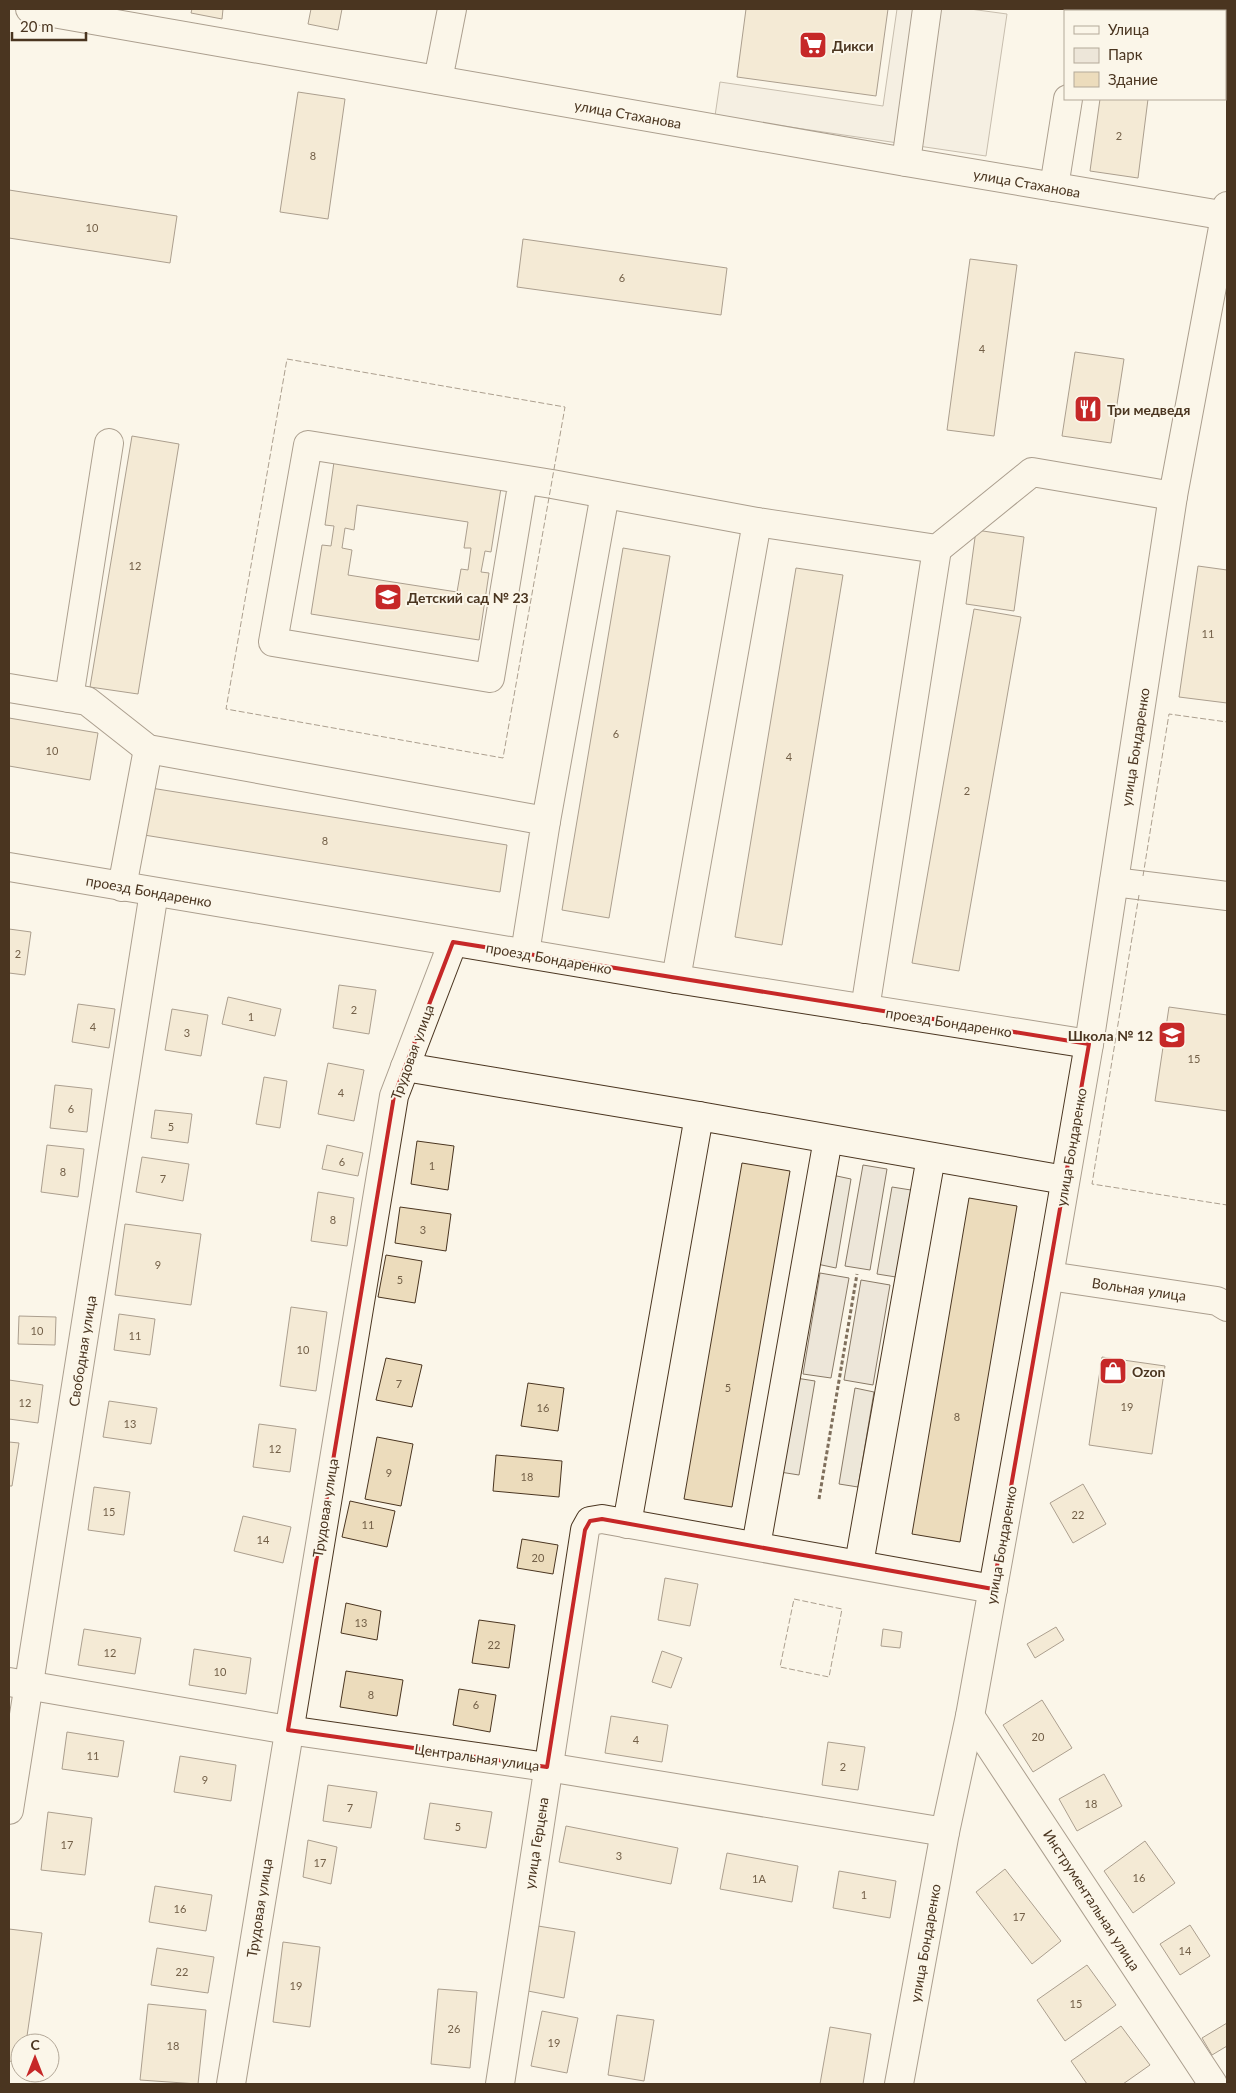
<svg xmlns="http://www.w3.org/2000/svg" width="1236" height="2093" font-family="Lato,sans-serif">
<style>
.green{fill:#ede6d9;stroke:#887966}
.parking{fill:#ede7d9;stroke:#887966}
.building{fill:#ecdcbc;stroke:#4a3520;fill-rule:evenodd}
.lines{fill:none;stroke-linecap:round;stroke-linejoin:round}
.minor-casing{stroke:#4a3520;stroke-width:30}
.path{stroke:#7f6f5c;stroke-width:3;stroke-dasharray:4 2.5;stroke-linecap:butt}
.minor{stroke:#fbf6e9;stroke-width:28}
.fence{stroke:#4a3520;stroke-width:1;stroke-dasharray:6 2.5;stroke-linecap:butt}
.marked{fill:none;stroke:#c62828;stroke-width:4;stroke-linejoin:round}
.labels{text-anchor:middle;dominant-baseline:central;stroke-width:4;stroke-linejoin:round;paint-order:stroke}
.number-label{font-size:11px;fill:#725f47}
.poi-label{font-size:14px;font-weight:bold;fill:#4a3520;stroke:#fbf6e9;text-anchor:start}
.street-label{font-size:14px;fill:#4a3520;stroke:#fbf6e9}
</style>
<rect width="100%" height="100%" fill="#fbf6e9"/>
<!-- green -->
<g class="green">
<path d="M863,1165L887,1169L870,1270L845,1266Z"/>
<path d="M820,1273L849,1278L831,1378L803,1374Z"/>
<path d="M861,1280L890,1285L873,1385L844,1380Z"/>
</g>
<!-- parking -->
<g class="parking">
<path d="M897,9H970L1007,14L986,156L715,116L720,82L883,106Z"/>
<path d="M832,1175L851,1179L836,1268L817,1264Z"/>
<path d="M892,1187L911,1190L896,1277L877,1274Z"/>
<path d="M796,1378L815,1381L799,1475L780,1472Z"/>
<path d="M855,1388L874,1392L858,1487L839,1484Z"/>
</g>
<!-- building -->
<g class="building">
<path d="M192,9H223L222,19L191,13Z"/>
<path d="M311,9H342L338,30L308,24Z"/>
<path d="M746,9H888L876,96L737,77Z"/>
<path d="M1112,9H1161L1160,11H1112Z"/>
<path d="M298,92L345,99L328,219L280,212Z"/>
<path d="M1100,99H1148L1138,178L1090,171Z"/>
<path d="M9,190L177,216L170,263L9,238Z"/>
<path d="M523,239L727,268L721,315L517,287Z"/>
<path d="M970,259L1017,265L994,436L947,430Z"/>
<path d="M1075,352L1124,359L1111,443L1062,436Z"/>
<path d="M132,436L179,444L138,694L90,687Z"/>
<path d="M334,462L501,488L491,552L485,551L481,572L489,573L479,640L311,614L322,545L331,546L334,526L325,525ZM357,505L468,522L464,548H471L468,570L461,569L457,592L348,575L352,550L342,548L345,528L354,530Z"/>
<path d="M976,530L1024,537L1014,611L966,604Z"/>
<path d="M623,548L670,556L609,918L562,910Z"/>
<path d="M1198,566L1227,570V703L1179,697Z"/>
<path d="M796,568L843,575L782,945L735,937Z"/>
<path d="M974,609L1021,617L959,971L912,963Z"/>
<path d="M9,718L98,733L90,780L9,766Z"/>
<path d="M151,788L507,845L500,892L144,835Z"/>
<path d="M9,929L31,932L25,975L9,973Z"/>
<path d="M339,985L376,990L369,1034L333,1028Z"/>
<path d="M228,997L281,1009L275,1036L222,1024Z"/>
<path d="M78,1004L115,1009L109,1048L72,1042Z"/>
<path d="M1169,1007L1227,1015V1111L1155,1101Z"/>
<path d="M172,1009L208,1015L201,1056L165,1050Z"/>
<path d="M328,1063L364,1070L354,1121L318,1114Z"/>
<path d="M264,1077L287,1081L280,1128L256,1124Z"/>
<path d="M55,1085L92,1089L87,1132L50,1128Z"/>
<path d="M155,1110L192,1114L188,1143L151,1138Z"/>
<path d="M417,1141L454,1146L448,1190L411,1184Z"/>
<path d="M47,1145L84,1149L78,1197L41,1192Z"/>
<path d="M327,1145L363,1153L358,1176L322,1169Z"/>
<path d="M142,1157L189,1164L183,1201L136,1192Z"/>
<path d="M742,1163L790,1171L732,1507L684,1499Z"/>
<path d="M318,1192L354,1198L347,1246L311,1241Z"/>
<path d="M969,1198L1017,1206L960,1542L912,1534Z"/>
<path d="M400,1207L451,1214L446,1251L395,1243Z"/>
<path d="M125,1224L201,1234L191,1305L115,1295Z"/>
<path d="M386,1255L422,1261L415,1303L378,1297Z"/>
<path d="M291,1307L327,1312L316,1391L280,1386Z"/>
<path d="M119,1314L155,1319L150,1355L114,1350Z"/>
<path d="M19,1316L56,1317L55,1345L18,1344Z"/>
<path d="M1102,1357L1165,1366L1152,1454L1089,1445Z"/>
<path d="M386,1358L422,1365L412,1407L376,1400Z"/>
<path d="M9,1380L43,1385L38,1423L9,1419Z"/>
<path d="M528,1383L564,1388L558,1431L521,1426Z"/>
<path d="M109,1401L157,1408L151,1444L103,1437Z"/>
<path d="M259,1424L296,1429L290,1472L253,1467Z"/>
<path d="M377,1437L413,1444L401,1506L365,1499Z"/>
<path d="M9,1442L19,1443L12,1486H9Z"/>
<path d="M496,1455L562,1461L559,1497L493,1491Z"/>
<path d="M1083,1484L1106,1524L1073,1543L1050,1503Z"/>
<path d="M94,1487L130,1492L124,1535L88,1530Z"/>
<path d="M350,1501L395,1511L387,1547L342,1537Z"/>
<path d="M243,1516L291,1527L283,1563L234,1551Z"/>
<path d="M522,1539L558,1545L553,1574L517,1568Z"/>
<path d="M665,1578L698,1584L690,1626L658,1620Z"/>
<path d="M346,1603L381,1611L377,1640L341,1633Z"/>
<path d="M479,1620L515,1625L509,1668L472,1663Z"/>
<path d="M1056,1627L1064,1640L1035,1658L1027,1644Z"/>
<path d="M84,1629L141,1638L135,1674L78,1665Z"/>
<path d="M883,1629L902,1632L900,1648L881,1646Z"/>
<path d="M194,1649L251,1658L246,1694L189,1685Z"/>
<path d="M662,1651L682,1658L671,1688L652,1682Z"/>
<path d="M346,1671L403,1680L397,1716L340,1707Z"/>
<path d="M459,1689L496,1695L490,1732L453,1725Z"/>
<path d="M1042,1700L1072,1748L1033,1772L1003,1725Z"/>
<path d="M611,1716L668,1725L662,1762L605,1753Z"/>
<path d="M67,1732L124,1741L118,1777L62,1769Z"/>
<path d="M828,1742L865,1747L858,1790L822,1785Z"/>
<path d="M180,1756L236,1765L231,1801L174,1792Z"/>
<path d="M1104,1774L1122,1806L1077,1831L1059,1799Z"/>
<path d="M328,1785L377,1792L371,1828L323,1821Z"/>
<path d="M430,1803L492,1812L486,1848L424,1839Z"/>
<path d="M48,1812L92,1818L85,1875L41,1870Z"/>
<path d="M566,1826L678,1848L671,1884L559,1862Z"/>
<path d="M308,1840L337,1847L331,1884L303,1877Z"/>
<path d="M1145,1841L1175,1883L1133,1913L1104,1871Z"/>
<path d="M727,1853L798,1866L792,1902L720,1889Z"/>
<path d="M1005,1869L1061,1941L1032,1964L976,1892Z"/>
<path d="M839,1871L896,1881L890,1918L833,1908Z"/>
<path d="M155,1886L212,1895L206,1931L149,1922Z"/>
<path d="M1190,1925L1210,1956L1180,1975L1160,1944Z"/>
<path d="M538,1926L575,1932L564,1998L528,1991Z"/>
<path d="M9,1929L42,1933L26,2043H20V2063L9,2061Z"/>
<path d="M283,1942L320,1947L310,2027L273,2022Z"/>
<path d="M157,1948L214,1957L208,1993L151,1985Z"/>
<path d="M1087,1965L1116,2005L1065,2041L1037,2000Z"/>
<path d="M438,1989L477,1992L470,2068L431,2064Z"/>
<path d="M148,2004L206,2010L198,2084L140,2080Z"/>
<path d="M542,2011L578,2018L567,2073L531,2066Z"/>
<path d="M617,2015L654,2020L644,2081L608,2075Z"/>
<path d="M1227,2023V2046L1212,2055L1202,2038Z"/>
<path d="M1121,2026L1150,2065L1123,2084H1087L1071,2061Z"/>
<path d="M830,2027L871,2034L863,2084H820Z"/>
</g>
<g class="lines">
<defs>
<g id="minor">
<path d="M30,9L906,162L1227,216"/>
<path d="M1082,11L1083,9"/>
<path d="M438,80L452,9"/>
<path d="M906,162L927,9"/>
<path d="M1054,187L1068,99"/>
<path d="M523,480L490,678L273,642L308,445L552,484L757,522L937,549L1032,472L1173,496"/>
<path d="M9,688L87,701L148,749L546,821L525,953"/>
<path d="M69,698L109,443"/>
<path d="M546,821L605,494"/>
<path d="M9,867L676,979L1089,1044"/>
<path d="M1114,882L1227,896"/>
<path d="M122,887L148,749"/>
<path d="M676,979L757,522"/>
<path d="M865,1009L937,549"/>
<path d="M405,1067L699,1116"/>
<path d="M1049,1276L1217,1301L1227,1307"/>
<path d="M627,1524L699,1116L1065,1180"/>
<path d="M756,1546L828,1139"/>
<path d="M859,1564L931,1157"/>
<path d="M9,1682L288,1730L547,1767L945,1832"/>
<path d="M970,1716L1213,2084"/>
<path d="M9,1810L154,892"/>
<path d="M231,2084L394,1096L453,942"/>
<path d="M500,2084L585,1530L590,1521L602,1519L993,1589"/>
<path d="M899,2084L945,1832L970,1716L1049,1276L1089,1044L1173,496L1227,206"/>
</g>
</defs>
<!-- minor casing -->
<use href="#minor" class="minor-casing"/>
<!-- path -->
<path class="path" d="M819,1499L857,1274"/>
<!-- minor -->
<use href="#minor" class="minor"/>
<!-- fence -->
<g class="fence">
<path d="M287,359L565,407L503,758L226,709Z"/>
<path d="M1143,876L1169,714L1227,722"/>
<path d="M1139,895L1092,1184L1227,1205"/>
<path d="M794,1599L842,1609L829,1677L780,1667Z"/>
</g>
</g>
<!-- marked area -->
<path d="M0 0H1236V2093H0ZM453,942L1089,1044L993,1589L602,1519L590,1521L585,1530L547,1767L288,1730L394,1096Z" fill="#fbf6e9" fill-opacity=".55" fill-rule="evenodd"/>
<path class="marked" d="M453,942L1089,1044L993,1589L602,1519L590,1521L585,1530L547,1767L288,1730L394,1096Z"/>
<!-- icons -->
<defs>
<symbol id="supermarket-square" viewBox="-11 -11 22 22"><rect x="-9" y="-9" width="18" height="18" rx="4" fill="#c62828" stroke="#fbf6e9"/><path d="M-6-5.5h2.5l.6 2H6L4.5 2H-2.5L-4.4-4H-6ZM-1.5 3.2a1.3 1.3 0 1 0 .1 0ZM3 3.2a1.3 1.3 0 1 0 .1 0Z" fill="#fff"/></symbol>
<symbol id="restaurant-square" viewBox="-11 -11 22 22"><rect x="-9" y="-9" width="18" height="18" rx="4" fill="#c62828" stroke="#fbf6e9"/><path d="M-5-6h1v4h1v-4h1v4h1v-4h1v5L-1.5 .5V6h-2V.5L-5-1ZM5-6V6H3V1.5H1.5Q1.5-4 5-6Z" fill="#fff"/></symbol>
<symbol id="school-square" viewBox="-11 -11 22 22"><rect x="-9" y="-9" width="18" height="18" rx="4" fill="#c62828" stroke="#fbf6e9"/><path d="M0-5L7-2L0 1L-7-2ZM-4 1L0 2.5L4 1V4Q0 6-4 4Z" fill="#fff"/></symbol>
<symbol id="shop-square" viewBox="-11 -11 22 22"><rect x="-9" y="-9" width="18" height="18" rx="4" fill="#c62828" stroke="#fbf6e9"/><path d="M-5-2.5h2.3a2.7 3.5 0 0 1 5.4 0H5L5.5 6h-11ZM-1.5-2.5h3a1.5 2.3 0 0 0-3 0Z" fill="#fff"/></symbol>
</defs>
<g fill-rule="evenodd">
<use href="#supermarket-square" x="797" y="29" width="32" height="32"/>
<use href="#restaurant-square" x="1072" y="393" width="32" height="32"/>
<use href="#school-square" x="372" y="581" width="32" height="32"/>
<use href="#school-square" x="1156" y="1019" width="32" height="32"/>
<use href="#shop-square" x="1097" y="1355" width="32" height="32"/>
</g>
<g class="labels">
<!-- number labels -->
<g class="number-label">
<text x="1119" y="135">2</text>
<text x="313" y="155">8</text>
<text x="92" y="227">10</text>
<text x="622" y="277">6</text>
<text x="982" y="348">4</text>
<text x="135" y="565">12</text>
<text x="1208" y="633">11</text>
<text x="616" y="733">6</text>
<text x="52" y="750">10</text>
<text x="789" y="756">4</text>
<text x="967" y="790">2</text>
<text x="325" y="840">8</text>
<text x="18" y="953">2</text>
<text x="354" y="1009">2</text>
<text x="251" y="1016">1</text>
<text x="93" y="1026">4</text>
<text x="187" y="1032">3</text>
<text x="1194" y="1058">15</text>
<text x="341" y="1092">4</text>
<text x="71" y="1108">6</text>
<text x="171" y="1126">5</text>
<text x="342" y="1161">6</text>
<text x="432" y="1165">1</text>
<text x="63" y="1171">8</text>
<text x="163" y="1178">7</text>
<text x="333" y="1219">8</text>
<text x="423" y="1229">3</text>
<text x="158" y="1264">9</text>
<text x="400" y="1279">5</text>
<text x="37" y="1330">10</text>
<text x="135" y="1335">11</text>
<text x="303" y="1349">10</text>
<text x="399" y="1383">7</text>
<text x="728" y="1387">5</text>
<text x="25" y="1402">12</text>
<text x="1127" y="1406">19</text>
<text x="543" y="1407">16</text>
<text x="957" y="1416">8</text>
<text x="130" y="1423">13</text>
<text x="275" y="1448">12</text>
<text x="389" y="1472">9</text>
<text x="527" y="1476">18</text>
<text x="109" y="1511">15</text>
<text x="1078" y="1514">22</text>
<text x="368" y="1524">11</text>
<text x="263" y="1539">14</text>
<text x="538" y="1557">20</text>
<text x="361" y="1622">13</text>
<text x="494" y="1644">22</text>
<text x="110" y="1652">12</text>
<text x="220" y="1671">10</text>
<text x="371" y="1694">8</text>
<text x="476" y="1704">6</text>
<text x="1038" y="1736">20</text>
<text x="636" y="1739">4</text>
<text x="93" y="1755">11</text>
<text x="843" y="1766">2</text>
<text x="205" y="1779">9</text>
<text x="1091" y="1803">18</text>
<text x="350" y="1807">7</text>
<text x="458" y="1826">5</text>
<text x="67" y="1844">17</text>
<text x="619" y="1855">3</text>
<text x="320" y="1862">17</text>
<text x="1139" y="1877">16</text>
<text x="759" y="1878">1А</text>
<text x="864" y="1894">1</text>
<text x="180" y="1908">16</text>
<text x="1019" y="1916">17</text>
<text x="1185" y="1950">14</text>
<text x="182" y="1971">22</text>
<text x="296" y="1985">19</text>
<text x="1076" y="2003">15</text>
<text x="454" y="2028">26</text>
<text x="554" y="2042">19</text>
<text x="173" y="2045">18</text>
</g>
<!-- poi labels -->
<g class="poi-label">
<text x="832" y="45">Дикси</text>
<text x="1107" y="409">Три медведя</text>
<text x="407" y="597">Детский сад № 23</text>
<text x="1153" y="1035" text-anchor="end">Школа № 12</text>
<text x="1132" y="1371">Ozon</text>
</g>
<!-- street labels -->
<g class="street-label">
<text transform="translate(628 114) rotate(10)">улица Стаханова</text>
<text transform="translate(1027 183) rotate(10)">улица Стаханова</text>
<text transform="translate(1135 747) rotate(-81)">улица Бондаренко</text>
<text transform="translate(149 891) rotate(10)">проезд Бондаренко</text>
<text transform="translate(549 958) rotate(10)">проезд Бондаренко</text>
<text transform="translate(949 1022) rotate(9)">проезд Бондаренко</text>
<text transform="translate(412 1052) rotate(-70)">Трудовая улица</text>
<text transform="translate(1071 1147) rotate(-80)">улица Бондаренко</text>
<text transform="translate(1139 1289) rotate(8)">Вольная улица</text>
<text transform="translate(82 1351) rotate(-81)">Свободная улица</text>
<text transform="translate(325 1508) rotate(-81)">Трудовая улица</text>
<text transform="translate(1001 1545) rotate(-80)">улица Бондаренко</text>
<text transform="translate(477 1757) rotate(8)">Центральная улица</text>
<text transform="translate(536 1843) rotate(-81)">улица Герцена</text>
<text transform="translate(1092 1900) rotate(57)">Инструментальная улица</text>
<text transform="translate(259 1908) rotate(-81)">Трудовая улица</text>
<text transform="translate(925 1943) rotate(-80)">улица Бондаренко</text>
</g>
</g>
<!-- border -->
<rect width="1236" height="2093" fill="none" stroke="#4a3520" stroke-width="20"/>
<!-- legend -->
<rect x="1064" y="10" width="162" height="90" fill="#fbf6e9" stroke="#b4a999"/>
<rect x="1074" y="26" width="25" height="8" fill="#fbf6e9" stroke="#b4a999"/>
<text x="1108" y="35" font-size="15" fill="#4a3520">Улица</text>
<rect x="1074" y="48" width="25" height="15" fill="#ede6d9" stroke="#b4a999"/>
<text x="1108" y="60" font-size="15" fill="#4a3520">Парк</text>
<rect x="1074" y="72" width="25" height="15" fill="#ecdcbc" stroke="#b4a999"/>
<text x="1108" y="85" font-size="15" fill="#4a3520">Здание</text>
<!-- north arrow -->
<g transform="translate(35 2058)"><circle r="24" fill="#fbf6e9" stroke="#b4a999"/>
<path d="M0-4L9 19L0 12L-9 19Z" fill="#c62828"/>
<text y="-8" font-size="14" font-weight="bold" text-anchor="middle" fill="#4a3520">С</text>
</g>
<!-- scale -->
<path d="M12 32v8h74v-8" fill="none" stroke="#4a3520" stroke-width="2.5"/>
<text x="20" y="32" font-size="15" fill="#4a3520" stroke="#fbf6e9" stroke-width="4" paint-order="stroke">20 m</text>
</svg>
